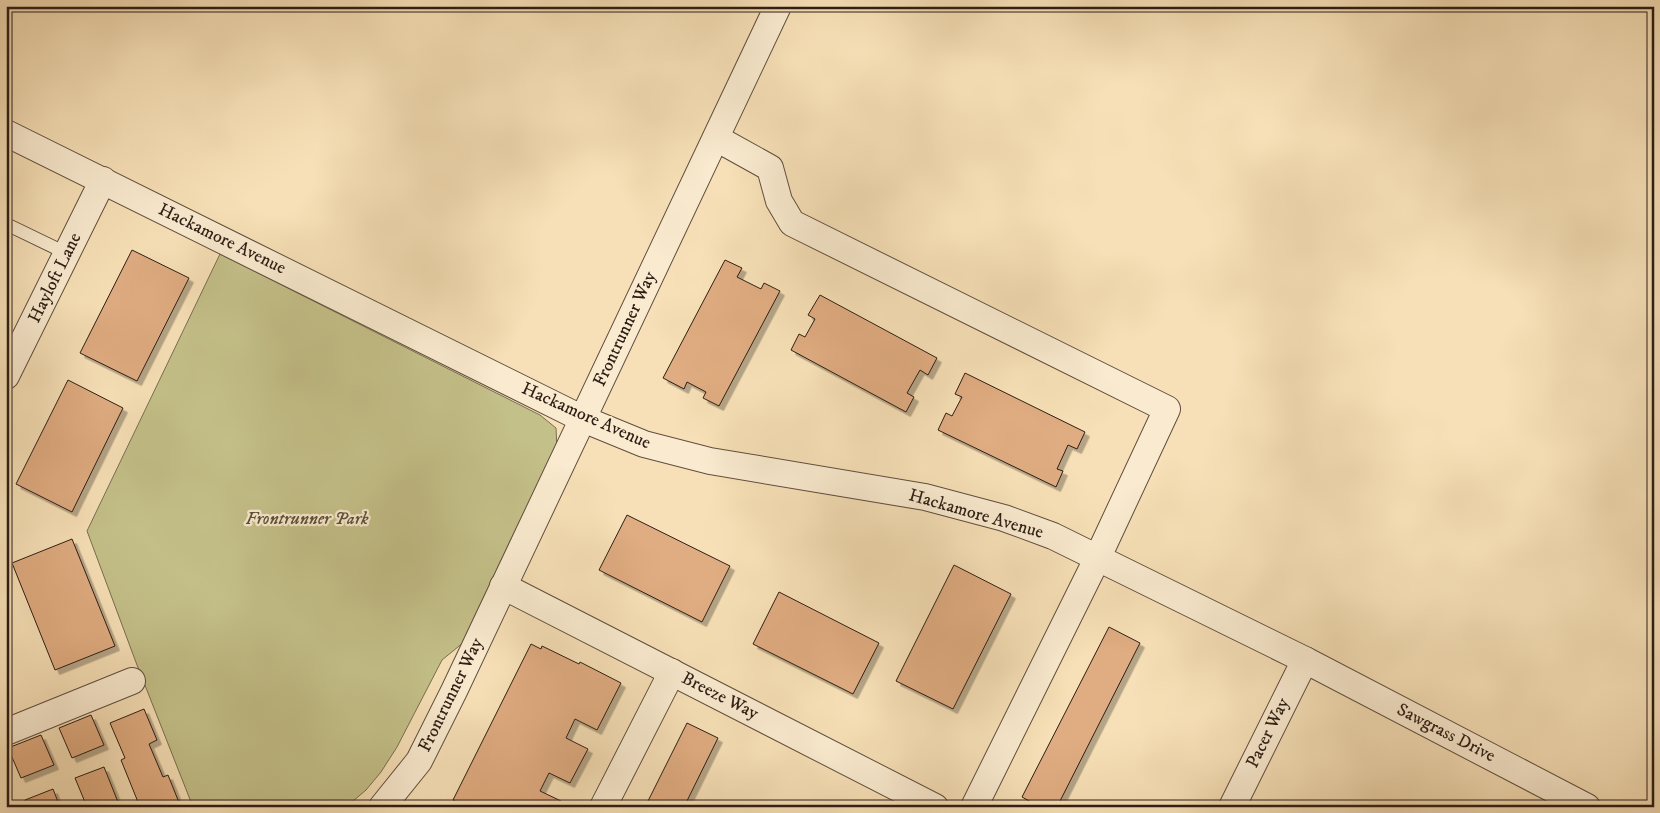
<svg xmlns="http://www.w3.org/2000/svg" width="1660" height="813" font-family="'IM FELL DW Pica',serif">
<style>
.green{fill:#c4c089;stroke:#786f50}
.building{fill:#e0ac81;stroke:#2d1e16;filter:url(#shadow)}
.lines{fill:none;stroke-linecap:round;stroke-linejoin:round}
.lane-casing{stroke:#604e3e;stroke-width:14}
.street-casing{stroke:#604e3e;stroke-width:28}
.lane{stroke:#faebd0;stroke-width:12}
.street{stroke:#faebd0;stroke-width:26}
.labels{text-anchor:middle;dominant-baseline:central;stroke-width:4.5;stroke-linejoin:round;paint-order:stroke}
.street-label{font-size:18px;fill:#2d1e16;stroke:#faebd0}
.park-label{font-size:18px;font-style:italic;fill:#5a4f38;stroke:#faebd0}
</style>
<defs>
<filter id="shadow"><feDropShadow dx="4.5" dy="4.5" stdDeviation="0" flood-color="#0004"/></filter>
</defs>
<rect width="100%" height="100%" fill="#f7e0b7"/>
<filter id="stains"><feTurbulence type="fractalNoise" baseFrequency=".004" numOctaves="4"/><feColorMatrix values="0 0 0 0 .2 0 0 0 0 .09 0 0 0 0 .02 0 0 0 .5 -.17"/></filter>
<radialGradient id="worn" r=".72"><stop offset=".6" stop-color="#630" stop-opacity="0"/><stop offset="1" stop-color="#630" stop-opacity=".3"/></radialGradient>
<!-- green -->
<path class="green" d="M220,254L540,415L556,428L557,450L464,642L442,660L397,747L381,772L366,790L346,807H193L137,665L87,531Z"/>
<!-- building -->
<g class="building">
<path d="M132,250L189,278L137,381L80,353Z"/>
<path d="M725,260L742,268L737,277L761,289L764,283L780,291L719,406L703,398L706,392L687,382L684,389L663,378Z"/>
<path d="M820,295L937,358L928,375L920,370L907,393L914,397L906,412L791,350L799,334L805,337L815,319L808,315Z"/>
<path d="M965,373L1085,432L1077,449L1068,445L1057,469L1063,471L1056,487L938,430L946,413L952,416L962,397L955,394Z"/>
<path d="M68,380L123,408L72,512L16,484Z"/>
<path d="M627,515L730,566L702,622L599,570Z"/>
<path d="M72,539L115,646L55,670L12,563Z"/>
<path d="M954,565L1011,594L953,709L896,681Z"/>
<path d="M779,592L879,643L853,694L753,644Z"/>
<path d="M1109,627L1140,643L1057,807H1040L1022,797Z"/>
<path d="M531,644L541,649L542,646L579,664L580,662L621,683L597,730L575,719L566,738L588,749L570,783L549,773L540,791L561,801L558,807H463V805L453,800Z"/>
<path d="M144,709L157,740L149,744L163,777L168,775L180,805L176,807H140L121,760L125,758L110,723Z"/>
<path d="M91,715L104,745L72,758L59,728Z"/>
<path d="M687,723L718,738L684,807H645Z"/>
<path d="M41,735L54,765L21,778L8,748Z"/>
<path d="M104,767L120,807H87L75,778Z"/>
<path d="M53,789L60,807H27L25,800Z"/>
</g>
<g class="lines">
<defs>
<path id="lane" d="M6,224L66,253"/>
<g id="street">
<path d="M6,133L583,419L644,444L710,461L925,497L1004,518L1053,536L1305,660L1587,807"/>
<path d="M716,138L770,168L779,201L792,223L1167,409L1097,559L974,807"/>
<path d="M6,376L103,180"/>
<path d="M503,586L935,807"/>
<path d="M6,732L132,681"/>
<path d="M382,807L419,761L454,691L778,6"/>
<path d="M603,807L672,672"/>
<path d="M1232,807L1305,660"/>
</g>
</defs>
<!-- lane casing -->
<use href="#lane" class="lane-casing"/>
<!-- street casing -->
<use href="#street" class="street-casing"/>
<!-- lane -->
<use href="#lane" class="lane"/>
<!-- street -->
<use href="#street" class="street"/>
</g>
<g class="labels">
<!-- street labels -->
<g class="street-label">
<text transform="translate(222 239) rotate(26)">Hackamore Avenue</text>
<text transform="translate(55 278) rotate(-64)">Hayloft Lane</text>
<text transform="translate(625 329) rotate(-65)">Frontrunner Way</text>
<text transform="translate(586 416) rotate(24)">Hackamore Avenue</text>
<text transform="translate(976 514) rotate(16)">Hackamore Avenue</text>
<text transform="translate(451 695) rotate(-64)">Frontrunner Way</text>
<text transform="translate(720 696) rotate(27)">Breeze Way</text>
<text transform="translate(1268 733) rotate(-64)">Pacer Way</text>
<text transform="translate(1446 733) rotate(27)">Sawgrass Drive</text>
</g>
<!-- park labels -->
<g class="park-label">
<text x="307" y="519">Frontrunner Park</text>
</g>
</g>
<!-- margin -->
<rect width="1660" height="813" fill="none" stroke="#f7e0b7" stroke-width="25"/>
<rect x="8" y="8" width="1645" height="798" fill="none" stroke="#2d1e16" stroke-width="2.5"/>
<rect x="12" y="12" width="1635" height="788" fill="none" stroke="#2d1e16"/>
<rect width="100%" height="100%" filter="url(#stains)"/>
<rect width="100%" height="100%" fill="url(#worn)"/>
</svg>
